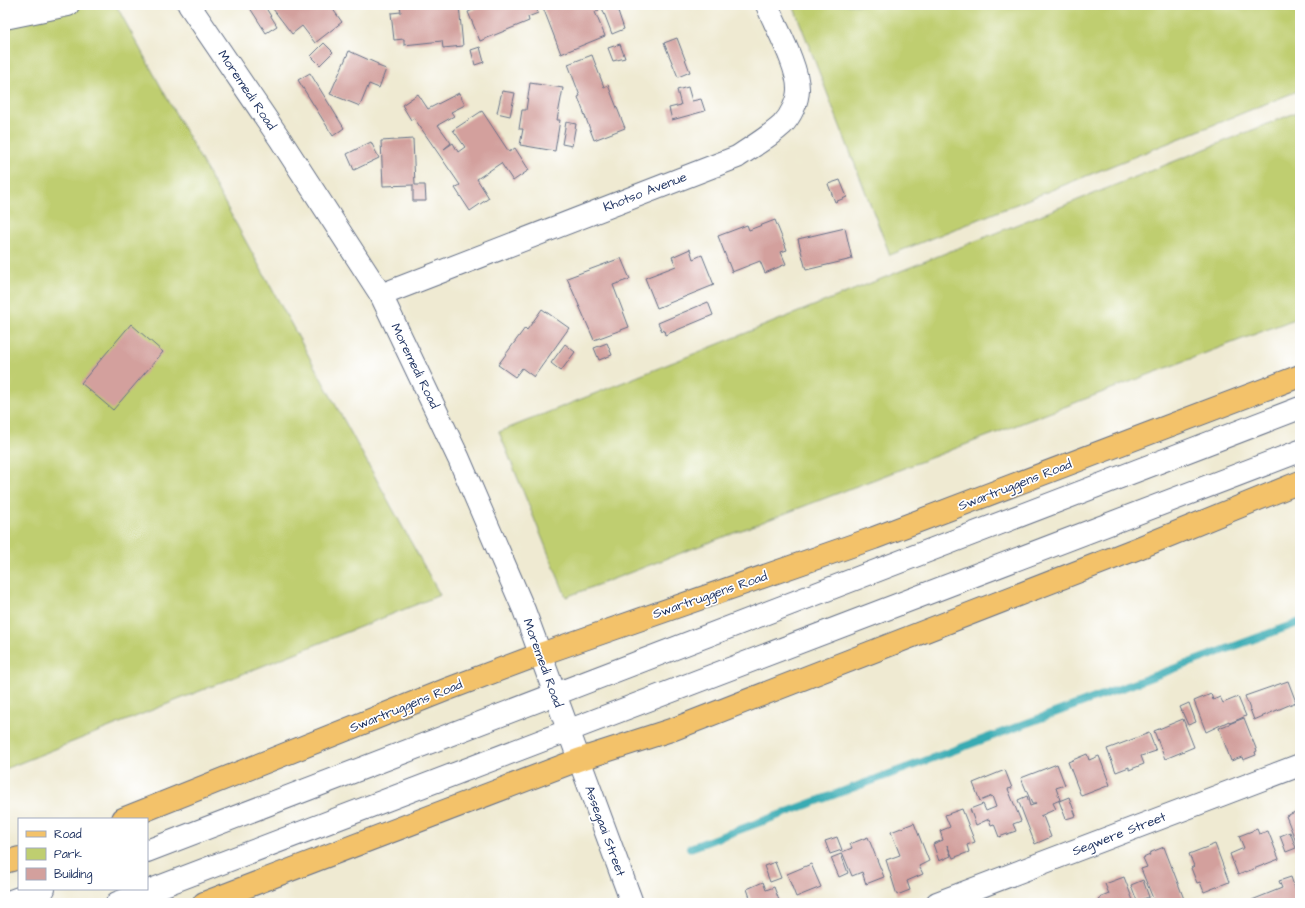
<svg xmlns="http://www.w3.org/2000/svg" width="1305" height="908" font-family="'Architects Daughter',sans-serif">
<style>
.green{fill:#bfce70;stroke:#6d7e67}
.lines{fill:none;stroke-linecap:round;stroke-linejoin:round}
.stream{stroke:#39abb3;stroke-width:8}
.building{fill:#d3a09d}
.minor-casing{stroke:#657087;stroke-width:24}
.major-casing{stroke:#657087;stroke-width:24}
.minor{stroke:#fff;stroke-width:22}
.major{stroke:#f3c26a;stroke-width:22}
.labels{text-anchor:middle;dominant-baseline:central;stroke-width:3.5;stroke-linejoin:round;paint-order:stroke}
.street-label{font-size:13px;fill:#1b2f5e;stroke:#fff}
</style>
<rect width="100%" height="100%" fill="#fff"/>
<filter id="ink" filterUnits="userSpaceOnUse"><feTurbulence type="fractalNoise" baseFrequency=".025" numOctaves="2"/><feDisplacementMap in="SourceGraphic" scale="8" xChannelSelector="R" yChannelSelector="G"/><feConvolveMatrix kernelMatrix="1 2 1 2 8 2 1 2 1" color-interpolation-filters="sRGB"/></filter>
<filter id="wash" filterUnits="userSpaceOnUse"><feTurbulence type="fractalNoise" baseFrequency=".012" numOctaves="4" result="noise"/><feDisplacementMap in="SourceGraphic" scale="16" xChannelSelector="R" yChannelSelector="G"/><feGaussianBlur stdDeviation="0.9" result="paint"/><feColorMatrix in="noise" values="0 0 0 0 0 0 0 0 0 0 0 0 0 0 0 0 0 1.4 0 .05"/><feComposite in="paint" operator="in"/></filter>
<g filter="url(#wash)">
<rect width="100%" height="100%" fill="#efead2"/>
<!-- green -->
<g class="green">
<path d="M5,5H116L440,595L5,769Z"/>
<path d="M793,5H1300V90L890,255Z"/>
<path d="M1300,111V317L566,597L499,432Z"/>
</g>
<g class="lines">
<!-- stream -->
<path class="stream" d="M690,848L1300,622"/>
</g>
<g id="blocks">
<!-- building -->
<g class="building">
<path d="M248,5H264L277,26L266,33Z"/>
<path d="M270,5H336L332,8L342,22L315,43L302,26L292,34Z"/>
<path d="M400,5H459L463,46L443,48L442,41L404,45V39L394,40L391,13L401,12Z"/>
<path d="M484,5H535L538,13L528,17L529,21L480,41L468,12Z"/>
<path d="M542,5H597L599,10L595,12L605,36L561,54Z"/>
<path d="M601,5H616L624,29L612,34Z"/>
<path d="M677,38L690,72L678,77L664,43Z"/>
<path d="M324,43L333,52L320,65L311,56Z"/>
<path d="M620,44L625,58L613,61L608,48Z"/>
<path d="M480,47L484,62L475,65L471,50Z"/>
<path d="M349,51L378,64V66L386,69L379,88L369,84L360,106L330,94Z"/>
<path d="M592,55L604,87L608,85L625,128L594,140L578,97L580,96L568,64Z"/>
<path d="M310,73L344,128L333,136L298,80Z"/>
<path d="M530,83L563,88L557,120H560L555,151L520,145L523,129H519L522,110H526Z"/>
<path d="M688,87L692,101L701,99L705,111L672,120L669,108L681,105L677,90Z"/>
<path d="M502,91L515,93L510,116L497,113Z"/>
<path d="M459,93L465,105L451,112L454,116L438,125L451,143L444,149L453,143L458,152L465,147L453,130L482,111L509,152L515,148L529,170L513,181L501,163L477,179L489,198L470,211L455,188L460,185L414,118L411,120L402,105L418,94L428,109Z"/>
<path d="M566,122L576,124L572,146L562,144Z"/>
<path d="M413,139L415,185H425L426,201H413V185L383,186L381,141Z"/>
<path d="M371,142L379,158L354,170L347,154Z"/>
<path d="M840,180L847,197L835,202L828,184Z"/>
<path d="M775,220L787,250L781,252L786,264L765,273L760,261L732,272L718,236L747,225L749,230Z"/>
<path d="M845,228L852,259L806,270L798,239Z"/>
<path d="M690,249L693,259L702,255L714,285L657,308L645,278L676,266L672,257Z"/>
<path d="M621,258L630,279L613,285L629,327L594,340L567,278Z"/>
<path d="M708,302L713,315L665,335L664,330L662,331L658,323Z"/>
<path d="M542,309L569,328L534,377L522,368L515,377L498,365L525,328L527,330Z"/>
<path d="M131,324L163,352L113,410L81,383Z"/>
<path d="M607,343L612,355L599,360L594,348Z"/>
<path d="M565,344L575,352L561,371L551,363Z"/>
<path d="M1288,681L1296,702L1254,720L1245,696Z"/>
<path d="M1211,694L1213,700L1220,697L1223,703L1238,697L1246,716L1230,723L1229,721L1206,732L1194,701Z"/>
<path d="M1189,703L1196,722L1188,725L1180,707Z"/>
<path d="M1244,718L1257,751L1255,752L1256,755L1243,760L1242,757L1231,761L1219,728Z"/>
<path d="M1183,719L1194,747L1165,759L1154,731Z"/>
<path d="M1149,733L1156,751L1141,756L1144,764L1129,770V767L1116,772L1107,749Z"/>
<path d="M1087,754L1089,760L1099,756L1110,785L1081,796L1068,762Z"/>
<path d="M1057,764L1065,785L1056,788L1060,800L1053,803L1056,809L1040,816L1041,817L1043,816L1051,837L1035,844L1018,800L1027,796L1030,806L1036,804H1032L1021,778Z"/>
<path d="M1005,770L1012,788L1008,789L1021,821L1013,824L1016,831L999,837L994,824L991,825L989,819L976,825L970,809L983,804L986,811L996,807L992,796L980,801L973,783Z"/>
<path d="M1069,797L1076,816L1066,819L1059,801Z"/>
<path d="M962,809L975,842L967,845L969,852L953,858L947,845L951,856L939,861L933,844L943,840L940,831L950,827L945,815Z"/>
<path d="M1300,810V852L1286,816Z"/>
<path d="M914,823L929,861L919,866L923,874L907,881L910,890L897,895L886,860L900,855L891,832Z"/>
<path d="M1257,829L1259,834L1268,831L1279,859L1238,875L1230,854L1244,848L1239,836Z"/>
<path d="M1290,832L1296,848L1286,852L1280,836Z"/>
<path d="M837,837L842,850L830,854L825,841Z"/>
<path d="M868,837L884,877L866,884L862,872L852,876L842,852L852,848L850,844Z"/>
<path d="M1215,844L1229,882L1204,892L1200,882L1197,883L1191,868L1194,866L1189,854Z"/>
<path d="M1164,847L1184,899L1175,903H1158L1157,900L1154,901L1141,869L1147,867L1143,858L1150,855L1149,853Z"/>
<path d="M841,854L848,873L839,877L831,858Z"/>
<path d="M775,862L781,878L770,882L764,866Z"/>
<path d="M811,864L821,887L796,897L787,874Z"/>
<path d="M1124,877L1134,903H1101L1099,898L1109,894L1105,884Z"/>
<path d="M1291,877L1300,903H1253L1252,900L1282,888L1279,881Z"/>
<path d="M1143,880L1149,897L1137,901L1131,885Z"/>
<path d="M763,882L766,890L774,887L780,903H752L747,889Z"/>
<path d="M1151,899L1153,903H1140Z"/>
</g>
</g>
</g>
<g filter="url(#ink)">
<use href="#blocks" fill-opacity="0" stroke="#657087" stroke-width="1"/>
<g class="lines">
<defs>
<g id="minor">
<path d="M189,5L280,139L381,295L459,459L524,610L632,903"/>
<path d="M5,18L68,5"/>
<path d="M381,295L737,157C752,147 769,137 782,125C791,116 798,101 798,89C798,65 776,28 767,5"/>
<path d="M147,851L1300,408"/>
<path d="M5,903L44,889"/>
<path d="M117,903L1300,451"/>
<path d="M937,903L1300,765"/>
</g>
<g id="major">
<path d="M123,819L448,689L541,654L874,538L1300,376"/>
<path d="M5,862L19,858"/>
<path d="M204,903L578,760L674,729L1136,549L1300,482"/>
</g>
</defs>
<!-- minor casing -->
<use href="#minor" class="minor-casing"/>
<!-- major casing -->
<use href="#major" class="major-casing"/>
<!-- minor -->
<use href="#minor" class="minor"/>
<!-- major -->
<use href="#major" class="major"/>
</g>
</g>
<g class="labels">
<!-- street labels -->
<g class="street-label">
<text transform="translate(247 90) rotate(56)">Moremedi Road</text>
<text transform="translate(645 192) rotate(-21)">Khotso Avenue</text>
<text transform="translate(415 366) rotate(64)">Moremedi Road</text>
<text transform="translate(1015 485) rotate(-21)">Swartruggens Road</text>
<text transform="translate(710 595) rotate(-19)">Swartruggens Road</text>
<text transform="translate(543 663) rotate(70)">Moremedi Road</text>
<text transform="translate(406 706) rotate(-22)">Swartruggens Road</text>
<text transform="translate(605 831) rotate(70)">Assegaai Street</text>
<text transform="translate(1119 834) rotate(-21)">Segwere Street</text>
</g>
</g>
<!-- margin -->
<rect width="1305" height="908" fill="none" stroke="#fff" stroke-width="20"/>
<!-- legend -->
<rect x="18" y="818" width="130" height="72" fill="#ffffff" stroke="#a4acbf"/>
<rect x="26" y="831" width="20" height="6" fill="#f3c26a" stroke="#a4acbf"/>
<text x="54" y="838" font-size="12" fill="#1b2f5e">Road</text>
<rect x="26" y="848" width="20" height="12" fill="#bfce70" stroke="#a4acbf"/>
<text x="54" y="858" font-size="12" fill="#1b2f5e">Park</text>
<rect x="26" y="868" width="20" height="12" fill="#d3a09d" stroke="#a4acbf"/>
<text x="54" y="878" font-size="12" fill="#1b2f5e">Building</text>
</svg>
